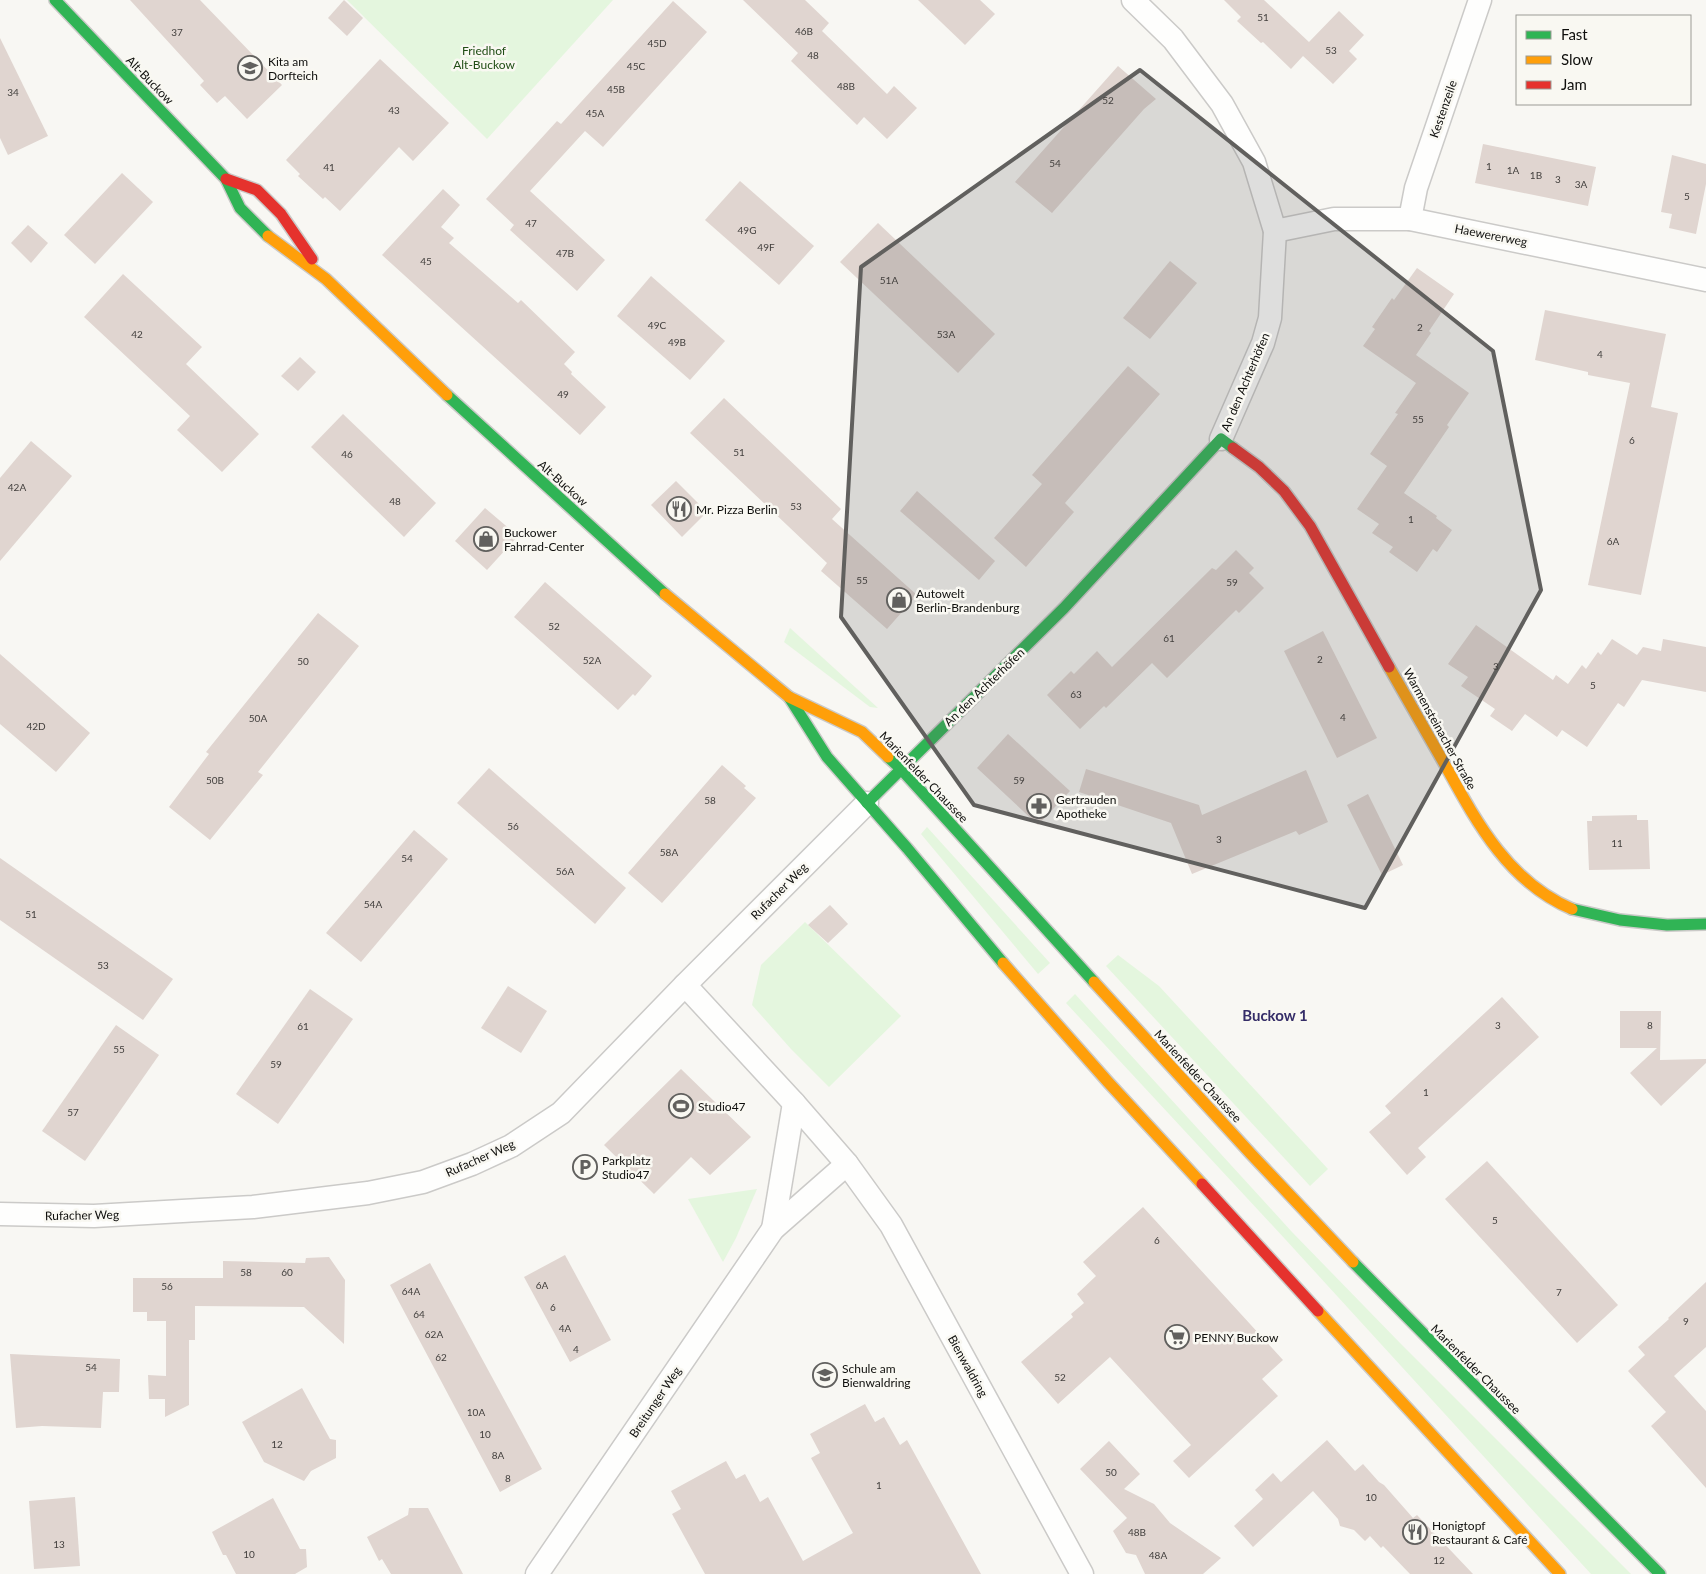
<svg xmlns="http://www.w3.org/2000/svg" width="1706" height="1574" font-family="Lato,sans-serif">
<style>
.green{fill:#e4f6de}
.building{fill:#e0d5d0}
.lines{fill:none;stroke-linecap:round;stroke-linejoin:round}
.street-casing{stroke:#cbcac8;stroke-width:25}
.fast-casing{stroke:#cbcac8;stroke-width:14}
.slow-casing{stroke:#cbcac8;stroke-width:14}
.jam-casing{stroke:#cbcac8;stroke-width:14}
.street{stroke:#fefefd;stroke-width:22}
.fast{stroke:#30b455;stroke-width:11}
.slow{stroke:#ff9f0a;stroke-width:11}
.jam{stroke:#e5322d;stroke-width:11}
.marked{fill:#61605e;fill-opacity:0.2;stroke:#61605e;stroke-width:4;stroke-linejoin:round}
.labels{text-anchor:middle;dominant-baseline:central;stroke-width:5;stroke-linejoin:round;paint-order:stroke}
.number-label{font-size:10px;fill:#43403e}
.park-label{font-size:12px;fill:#214e16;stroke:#f9f8f2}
.poi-label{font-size:12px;fill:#0f0f0d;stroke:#f9f8f2;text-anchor:start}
.street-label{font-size:12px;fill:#0f0f0d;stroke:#f9f8f2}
.quarter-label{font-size:15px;font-weight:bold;fill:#352d68;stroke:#f9f8f2}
</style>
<rect width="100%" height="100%" fill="#f8f7f3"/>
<!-- green -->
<g class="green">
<path d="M347,0H613L487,139Z"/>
<path d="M790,628L878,708L870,707L784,642Z"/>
<path d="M927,827L1050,963L1038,974L921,834Z"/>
<path d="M805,922L901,1016L829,1087L791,1049L752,1005L761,965Z"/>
<path d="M1118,955L1159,986L1328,1169L1310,1186L1106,966Z"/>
<path d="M1075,994L1292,1232L1401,1344L1631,1574H1591L1285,1239L1066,1003Z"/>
<path d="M757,1189L736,1238L723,1262L688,1199Z"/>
</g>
<!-- building -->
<g class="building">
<path d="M130,0H200L282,85L247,119L225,96L217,103L200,85L204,81Z"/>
<path d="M344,0L363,18L347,36L328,18Z"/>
<path d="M743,0H805L829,23L822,31L887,94L894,86L917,108L887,139L864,117L857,125L791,61L798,53Z"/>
<path d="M918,0H980L995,14L965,45Z"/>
<path d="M1224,0H1264L1309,42L1339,11L1364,35L1349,51L1357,59L1333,84L1303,56L1291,69L1263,42L1261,43L1237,21L1241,17Z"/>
<path d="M673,1L707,32L603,147L585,131L530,191L605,260L577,291L510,230L514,225L486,199L557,121L561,124Z"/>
<path d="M0,38L48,136L8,155L0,138Z"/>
<path d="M380,59L449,123L413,161L399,147L340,211L325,197L323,199L298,176L300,174L286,160Z"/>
<path d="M1118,66L1156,99L1144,109L1052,213L1015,182Z"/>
<path d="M1483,144L1596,167L1588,206L1475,183Z"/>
<path d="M1672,155L1706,164V184L1696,234L1669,228L1672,214L1661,212Z"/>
<path d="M122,173L153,202L95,264L64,235Z"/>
<path d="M740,181L814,246L779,285L705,220Z"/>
<path d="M443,189L460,205L441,227L454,238L449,243L518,303L521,300L575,352L564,364L572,372L571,374L606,407L580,435L382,255Z"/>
<path d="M878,223L995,334L958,373L840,262Z"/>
<path d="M28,225L48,243L31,263L11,243Z"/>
<path d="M1170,261L1197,283L1150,339L1123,318Z"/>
<path d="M1417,268L1454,294L1429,331L1431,333L1416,355L1469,393L1447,425L1449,427L1404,493L1437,516L1436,518L1452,530L1437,552L1433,549L1417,572L1389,552L1393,547L1372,533L1379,524L1357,509L1387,466L1370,454L1398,414L1395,413L1416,383L1363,346L1375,329L1372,327L1392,298L1394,300Z"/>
<path d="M123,274L202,347L186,364L259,434L222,472L177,430L190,416L84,317Z"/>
<path d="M651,276L725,341L690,380L617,316Z"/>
<path d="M1545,310L1666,334L1651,407L1678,413L1641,595L1588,585L1630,383L1588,375V372L1535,360Z"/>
<path d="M300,357L316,372L298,391L281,376Z"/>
<path d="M1128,366L1160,394L1065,503L1074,512L1026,567L994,538L1042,484L1032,475Z"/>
<path d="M724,398L841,509L832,519L917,595L887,629L821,571L827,563L690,433Z"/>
<path d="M343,414L436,503L404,537L311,447Z"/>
<path d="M31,441L72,476L0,561V478Z"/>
<path d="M676,481L707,512L682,537L651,505Z"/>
<path d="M917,491L995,561L979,580L900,511Z"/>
<path d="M485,508L518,536L487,570L455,541Z"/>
<path d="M1236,550L1254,568L1249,573L1264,588L1239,613L1236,610L1167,678L1152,663L1106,708L1104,706L1080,729L1047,695L1071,671L1074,674L1097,651L1112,667L1212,568L1216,570Z"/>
<path d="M545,582L652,676L635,696L633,694L618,710L514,617Z"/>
<path d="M318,613L359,646L258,772L263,775L210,840L169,807L209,754L206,752Z"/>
<path d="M1476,625L1553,680L1556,675L1568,684L1582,665L1586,669L1598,652L1601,655L1612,639L1637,655L1643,647L1661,651L1663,639L1706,647V692L1642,680L1624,707L1618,703L1587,747L1562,730L1557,737L1525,714L1512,731L1490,716L1495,709L1461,686L1468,677L1448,664Z"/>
<path d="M1323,631L1377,738L1337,758L1284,651Z"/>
<path d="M0,654L90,733L56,772L0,724Z"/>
<path d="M1008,734L1070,791L1038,825L977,768Z"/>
<path d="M722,765L746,786L744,788L756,798L662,903L628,873Z"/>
<path d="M489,768L626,888L595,924L457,803Z"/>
<path d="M1086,769L1199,805L1202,815L1306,770L1328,822L1299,835L1296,831L1192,874L1171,823L1079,792Z"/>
<path d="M1368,794L1403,865L1382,875L1347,805Z"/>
<path d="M1637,815V820H1648L1650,869L1589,870L1587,821H1592V816Z"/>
<path d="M414,830L448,859L361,962L326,933Z"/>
<path d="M0,858L173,979L143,1020L0,920Z"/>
<path d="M830,905L848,924L828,943L808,925Z"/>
<path d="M508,986L547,1011L521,1053L481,1028Z"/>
<path d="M310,989L353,1019L278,1124L236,1094Z"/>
<path d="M1502,997L1539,1037L1418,1148L1426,1157L1407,1175L1369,1132L1391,1113L1385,1106Z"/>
<path d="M1620,1011H1661L1660,1060L1706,1059V1063L1661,1106L1630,1073L1657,1048H1620Z"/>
<path d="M116,1025L159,1055L85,1161L42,1131Z"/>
<path d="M681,1069L751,1137L710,1175L691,1157L654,1194L604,1145Z"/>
<path d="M1487,1161L1618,1305L1577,1343L1445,1199Z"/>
<path d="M1143,1207L1283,1360L1262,1379L1278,1396L1189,1478L1173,1461L1191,1445L1110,1357L1058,1404L1021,1362L1073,1317L1071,1314L1084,1303L1077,1294L1096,1276L1083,1262Z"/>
<path d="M565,1255L611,1340L570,1362L524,1277Z"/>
<path d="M329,1257L345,1280L344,1344L304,1307L195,1306V1340H189V1405L165,1417V1399H149L148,1375L166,1376V1321H147V1312H133V1278H223V1261L305,1263L306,1258Z"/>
<path d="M430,1263L542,1469L500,1492L390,1285Z"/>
<path d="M1706,1282V1347L1674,1376L1706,1411V1488L1651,1426L1666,1412L1628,1371L1645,1355L1638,1347L1669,1319L1668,1318Z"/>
<path d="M10,1354L120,1359L119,1392H103L101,1428L42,1426L16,1428Z"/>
<path d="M302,1388L330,1439L336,1440V1458L311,1471L304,1481L264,1462L242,1422Z"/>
<path d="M865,1404L875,1422L884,1417L900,1445L907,1440L981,1574H705L672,1514L681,1509L671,1491L726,1461L736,1479L745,1474L760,1502L768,1497L803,1561L853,1533L811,1458L820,1453L810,1434Z"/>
<path d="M1327,1440L1355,1471L1363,1464L1379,1482L1384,1485L1413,1518L1417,1515L1473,1574H1410L1383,1546L1381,1548L1370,1536L1365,1541L1354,1530L1340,1526L1338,1519L1313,1491L1253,1547L1234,1526L1263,1499L1255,1490L1273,1473L1281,1482Z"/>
<path d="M1109,1441L1140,1474L1124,1489L1154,1504L1170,1523L1221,1558L1203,1574H1145L1136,1555L1126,1553L1113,1531L1127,1518L1080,1469Z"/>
<path d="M75,1497L80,1566L34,1569L29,1501Z"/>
<path d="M273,1498L300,1549H306L307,1567L295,1574H236L226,1555H223L212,1532Z"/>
<path d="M409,1508H428L463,1574H391L382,1559L379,1561L367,1537L408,1515Z"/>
</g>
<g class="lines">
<defs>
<g id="street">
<path d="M1133,0L1173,39L1222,104L1254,162L1275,231L1270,318L1263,343L1221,439"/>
<path d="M1410,219L1416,188L1480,0"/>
<path d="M1275,231L1334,219H1410L1706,280"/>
<path d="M685,985L794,1103L847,1164L891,1225L1082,1574"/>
<path d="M0,1214L94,1216L253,1207L368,1193L423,1182L472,1164L511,1146L561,1113L685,985L867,803"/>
<path d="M773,1229L794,1103"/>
<path d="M537,1574L773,1229L847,1164"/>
</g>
<g id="fast">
<path d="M55,0L226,179L240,208L268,236"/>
<path d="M447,395L665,594"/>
<path d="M789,697L827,757L907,848L1003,963"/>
<path d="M888,757L901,769L1094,982"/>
<path d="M867,803L1064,608L1221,439L1233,448"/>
<path d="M1572,909L1620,920L1667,925L1706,924"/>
<path d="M1353,1262L1660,1574"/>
</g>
<g id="slow">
<path d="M268,236L326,279L447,395"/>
<path d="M665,594L789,697L862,732L888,757"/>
<path d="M1389,667C1407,699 1426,731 1444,763C1476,821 1508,882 1572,909"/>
<path d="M1003,963L1108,1082L1202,1184"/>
<path d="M1094,982L1251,1154L1353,1262"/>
<path d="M1318,1311L1560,1574"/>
</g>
<g id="jam">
<path d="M226,179L257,190L281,214L312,259"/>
<path d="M1233,448L1259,467L1284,491L1310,526L1389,667"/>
<path d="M1202,1184L1318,1311"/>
</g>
</defs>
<!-- street casing -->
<use href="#street" class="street-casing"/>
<!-- fast casing -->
<use href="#fast" class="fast-casing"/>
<!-- slow casing -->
<use href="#slow" class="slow-casing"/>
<!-- jam casing -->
<use href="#jam" class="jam-casing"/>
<!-- street -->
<use href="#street" class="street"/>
<!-- fast -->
<use href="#fast" class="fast"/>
<!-- slow -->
<use href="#slow" class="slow"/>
<!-- jam -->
<use href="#jam" class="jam"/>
</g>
<!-- marked area -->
<path class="marked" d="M1140,70L1493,351L1541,590L1365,908L974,805L841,617L861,267Z"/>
<!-- icons -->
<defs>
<symbol id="school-ring" viewBox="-11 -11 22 22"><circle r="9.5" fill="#f9f8f2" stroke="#61605e" stroke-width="1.5"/><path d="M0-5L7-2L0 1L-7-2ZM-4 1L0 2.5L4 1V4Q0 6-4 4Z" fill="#61605e"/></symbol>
<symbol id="restaurant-ring" viewBox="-11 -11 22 22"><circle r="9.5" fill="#f9f8f2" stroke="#61605e" stroke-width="1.5"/><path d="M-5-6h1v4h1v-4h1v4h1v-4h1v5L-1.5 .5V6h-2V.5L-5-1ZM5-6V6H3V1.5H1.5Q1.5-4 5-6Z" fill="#61605e"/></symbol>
<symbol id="shop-ring" viewBox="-11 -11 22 22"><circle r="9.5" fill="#f9f8f2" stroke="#61605e" stroke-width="1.5"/><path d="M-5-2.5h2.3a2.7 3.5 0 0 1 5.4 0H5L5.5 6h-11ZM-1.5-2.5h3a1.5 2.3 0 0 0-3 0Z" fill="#61605e"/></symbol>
<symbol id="pharmacy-ring" viewBox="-11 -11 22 22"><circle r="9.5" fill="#f9f8f2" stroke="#61605e" stroke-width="1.5"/><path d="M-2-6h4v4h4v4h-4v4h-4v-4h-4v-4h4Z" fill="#61605e"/></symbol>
<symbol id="stadium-ring" viewBox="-11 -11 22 22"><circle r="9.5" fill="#f9f8f2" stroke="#61605e" stroke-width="1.5"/><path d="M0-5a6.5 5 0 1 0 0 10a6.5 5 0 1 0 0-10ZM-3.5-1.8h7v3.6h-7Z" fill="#61605e"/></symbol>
<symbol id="parking-ring" viewBox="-11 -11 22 22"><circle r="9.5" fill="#f9f8f2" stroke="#61605e" stroke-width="1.5"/><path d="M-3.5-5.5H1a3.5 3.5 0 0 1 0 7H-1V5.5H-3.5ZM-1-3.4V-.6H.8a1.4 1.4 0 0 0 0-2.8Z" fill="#61605e"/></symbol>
<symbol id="supermarket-ring" viewBox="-11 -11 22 22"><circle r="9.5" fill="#f9f8f2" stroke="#61605e" stroke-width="1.5"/><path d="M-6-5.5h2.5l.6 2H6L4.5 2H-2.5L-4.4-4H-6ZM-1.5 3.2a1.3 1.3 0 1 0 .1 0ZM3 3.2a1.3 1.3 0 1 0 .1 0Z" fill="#61605e"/></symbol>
</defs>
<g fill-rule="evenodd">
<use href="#school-ring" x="236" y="54" width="28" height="28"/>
<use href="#restaurant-ring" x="665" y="495" width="28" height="28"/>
<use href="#shop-ring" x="472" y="525" width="28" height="28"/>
<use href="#shop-ring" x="885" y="586" width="28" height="28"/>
<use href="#pharmacy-ring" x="1025" y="792" width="28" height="28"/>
<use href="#stadium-ring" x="667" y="1092" width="28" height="28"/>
<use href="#parking-ring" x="571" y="1153" width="28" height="28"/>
<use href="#supermarket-ring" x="1163" y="1323" width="28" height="28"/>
<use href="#school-ring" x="811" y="1361" width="28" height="28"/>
<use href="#restaurant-ring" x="1401" y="1518" width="28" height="28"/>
</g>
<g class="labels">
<!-- number labels -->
<g class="number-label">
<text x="1263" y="17">51</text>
<text x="804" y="31">46B</text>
<text x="177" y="32">37</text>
<text x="657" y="43">45D</text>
<text x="1331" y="50">53</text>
<text x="813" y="55">48</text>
<text x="636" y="66">45C</text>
<text x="846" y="86">48B</text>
<text x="616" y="89">45B</text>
<text x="13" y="92">34</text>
<text x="1108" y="100">52</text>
<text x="394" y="110">43</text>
<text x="595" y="113">45A</text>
<text x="1055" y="163">54</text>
<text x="1489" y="166">1</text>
<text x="329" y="167">41</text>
<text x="1513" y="170">1A</text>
<text x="1536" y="175">1B</text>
<text x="1558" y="179">3</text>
<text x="1581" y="184">3A</text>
<text x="1687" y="196">5</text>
<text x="531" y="223">47</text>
<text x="747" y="230">49G</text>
<text x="766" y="247">49F</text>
<text x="565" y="253">47B</text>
<text x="426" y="261">45</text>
<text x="889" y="280">51A</text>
<text x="657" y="325">49C</text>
<text x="1420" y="327">2</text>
<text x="137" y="334">42</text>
<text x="946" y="334">53A</text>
<text x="677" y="342">49B</text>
<text x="1600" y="354">4</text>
<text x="563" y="394">49</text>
<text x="1418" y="419">55</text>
<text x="1632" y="440">6</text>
<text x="739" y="452">51</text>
<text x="347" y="454">46</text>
<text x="17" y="487">42A</text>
<text x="395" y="501">48</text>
<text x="796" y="506">53</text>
<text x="1411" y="519">1</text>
<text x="1613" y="541">6A</text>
<text x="862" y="580">55</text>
<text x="1232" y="582">59</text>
<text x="554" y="626">52</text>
<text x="1169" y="638">61</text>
<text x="1320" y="659">2</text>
<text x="592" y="660">52A</text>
<text x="303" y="661">50</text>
<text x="1496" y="666">3</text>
<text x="1593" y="685">5</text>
<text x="1076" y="694">63</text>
<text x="1343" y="717">4</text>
<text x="258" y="718">50A</text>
<text x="36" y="726">42D</text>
<text x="215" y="780">50B</text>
<text x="1019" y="780">59</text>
<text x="710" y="800">58</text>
<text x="513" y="826">56</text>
<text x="1219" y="839">3</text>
<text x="1617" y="843">11</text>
<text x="669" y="852">58A</text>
<text x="407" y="858">54</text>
<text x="565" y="871">56A</text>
<text x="373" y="904">54A</text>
<text x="31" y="914">51</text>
<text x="103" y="965">53</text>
<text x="1498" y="1025">3</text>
<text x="1650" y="1025">8</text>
<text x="303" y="1026">61</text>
<text x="119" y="1049">55</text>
<text x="276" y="1064">59</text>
<text x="1426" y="1092">1</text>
<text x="73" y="1112">57</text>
<text x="1495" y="1220">5</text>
<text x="1157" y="1240">6</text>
<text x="246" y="1272">58</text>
<text x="287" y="1272">60</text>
<text x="542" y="1285">6A</text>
<text x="167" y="1286">56</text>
<text x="411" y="1291">64A</text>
<text x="1559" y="1292">7</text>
<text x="553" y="1307">6</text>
<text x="419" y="1314">64</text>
<text x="1686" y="1321">9</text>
<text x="565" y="1328">4A</text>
<text x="434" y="1334">62A</text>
<text x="576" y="1349">4</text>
<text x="441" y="1357">62</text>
<text x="91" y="1367">54</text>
<text x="1060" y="1377">52</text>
<text x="476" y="1412">10A</text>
<text x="485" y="1434">10</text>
<text x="277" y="1444">12</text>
<text x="498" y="1455">8A</text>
<text x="1111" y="1472">50</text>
<text x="508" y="1478">8</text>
<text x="879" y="1485">1</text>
<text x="1371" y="1497">10</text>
<text x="1137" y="1532">48B</text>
<text x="59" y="1544">13</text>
<text x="249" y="1554">10</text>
<text x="1158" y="1555">48A</text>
<text x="1439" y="1560">12</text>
</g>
<!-- park labels -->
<g class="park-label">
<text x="484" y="50">Friedhof<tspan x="484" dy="14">Alt-Buckow</tspan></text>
</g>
<!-- poi labels -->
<g class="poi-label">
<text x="268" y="61">Kita am<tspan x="268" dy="14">Dorfteich</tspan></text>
<text x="696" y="509">Mr. Pizza Berlin</text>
<text x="504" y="532">Buckower<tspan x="504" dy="14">Fahrrad-Center</tspan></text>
<text x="916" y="593">Autowelt<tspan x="916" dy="14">Berlin-Brandenburg</tspan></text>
<text x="1056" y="799">Gertrauden<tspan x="1056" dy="14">Apotheke</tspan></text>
<text x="698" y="1106">Studio47</text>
<text x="602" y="1160">Parkplatz<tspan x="602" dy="14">Studio47</tspan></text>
<text x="1194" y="1337">PENNY Buckow</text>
<text x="842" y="1368">Schule am<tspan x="842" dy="14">Bienwaldring</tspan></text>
<text x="1432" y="1525">Honigtopf<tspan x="1432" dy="14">Restaurant &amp; Café</tspan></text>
</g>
<!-- street labels -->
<g class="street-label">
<text transform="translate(150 80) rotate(46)">Alt-Buckow</text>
<text transform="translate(1443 109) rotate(-71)">Kestenzeile</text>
<text transform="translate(1491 235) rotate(11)">Haewererweg</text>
<text transform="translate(1245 382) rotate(-67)">An den Achterhöfen</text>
<text transform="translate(563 483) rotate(42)">Alt-Buckow</text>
<text transform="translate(984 687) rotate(-44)">An den Achterhöfen</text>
<text transform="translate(1440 729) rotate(61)">Warmensteinacher Straße</text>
<text transform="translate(924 777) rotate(46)">Marienfelder Chaussee</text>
<text transform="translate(779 891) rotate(-45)">Rufacher Weg</text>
<text transform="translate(1198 1076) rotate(47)">Marienfelder Chaussee</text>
<text transform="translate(480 1158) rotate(-24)">Rufacher Weg</text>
<text transform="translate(82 1215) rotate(-1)">Rufacher Weg</text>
<text transform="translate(968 1366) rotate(61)">Bienwaldring</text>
<text transform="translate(1476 1369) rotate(45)">Marienfelder Chaussee</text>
<text transform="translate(655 1402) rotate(-56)">Breitunger Weg</text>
</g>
<!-- quarter labels -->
<g class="quarter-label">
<text x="1275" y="1015">Buckow 1</text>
</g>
</g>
<!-- legend -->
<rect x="1516" y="15" width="175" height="90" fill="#f9f8f2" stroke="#9b9b96"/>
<rect x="1526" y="31" width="25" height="8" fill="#30b455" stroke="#9b9b96"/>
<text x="1561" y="40" font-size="15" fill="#0f0f0d">Fast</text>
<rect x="1526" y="56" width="25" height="8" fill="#ff9f0a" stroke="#9b9b96"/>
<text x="1561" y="65" font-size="15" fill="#0f0f0d">Slow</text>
<rect x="1526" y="81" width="25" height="8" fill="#e5322d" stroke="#9b9b96"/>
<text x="1561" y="90" font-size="15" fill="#0f0f0d">Jam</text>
</svg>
